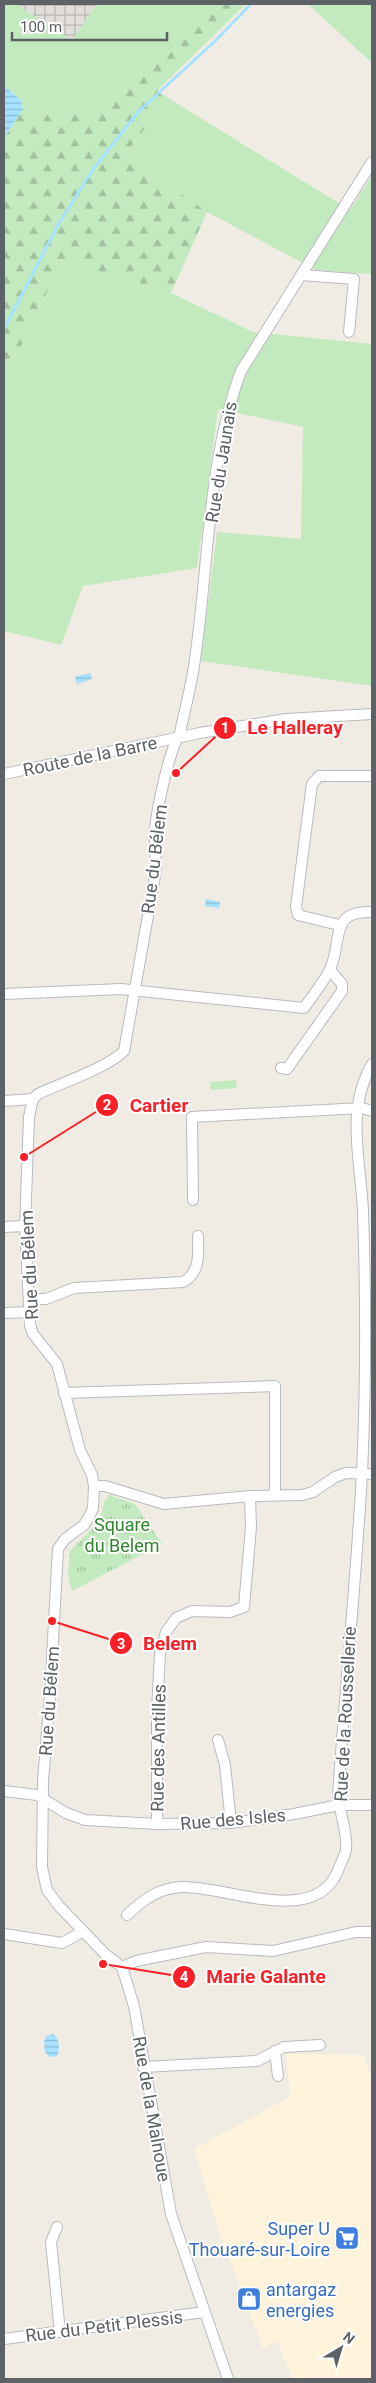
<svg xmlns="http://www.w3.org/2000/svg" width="376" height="2383" font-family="Roboto,sans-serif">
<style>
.commercial{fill:#fff3db}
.industrial{fill:url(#industrial-grid)}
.green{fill:#c3eabe}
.forest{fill:url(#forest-firs)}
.park{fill:url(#park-tufts)}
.water{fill:url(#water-rules)}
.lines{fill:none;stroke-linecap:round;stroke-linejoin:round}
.stream{stroke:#a6e2ff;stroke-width:3}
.minor-casing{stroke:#b7bbc0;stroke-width:12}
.minor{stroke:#fff;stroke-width:10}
.labels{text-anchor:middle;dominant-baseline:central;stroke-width:4;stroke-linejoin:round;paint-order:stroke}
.street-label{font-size:18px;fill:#5c6266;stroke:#fff}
.park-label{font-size:18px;fill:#31862c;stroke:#fff}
.shop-label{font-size:18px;fill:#366cbe;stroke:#fff;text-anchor:end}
.leader{fill:none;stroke:#fb2026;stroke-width:2}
.callout-dot{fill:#fb2026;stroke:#fff;stroke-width:2}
.mark-label{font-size:15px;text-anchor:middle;font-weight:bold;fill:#fff}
.callout-label{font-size:19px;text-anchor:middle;font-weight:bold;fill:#fb2026;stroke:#fff;stroke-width:4;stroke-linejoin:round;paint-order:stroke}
</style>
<defs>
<pattern id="industrial-grid" width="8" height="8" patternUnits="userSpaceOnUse" patternTransform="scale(1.25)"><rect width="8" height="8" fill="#e1ded9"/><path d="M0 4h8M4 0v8" fill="none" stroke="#bab7b4"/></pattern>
<pattern id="forest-firs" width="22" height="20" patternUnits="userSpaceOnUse" patternTransform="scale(1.25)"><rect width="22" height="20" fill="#c3eabe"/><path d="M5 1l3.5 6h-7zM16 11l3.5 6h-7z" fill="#a2c19e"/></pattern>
<pattern id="park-tufts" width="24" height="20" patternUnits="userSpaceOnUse" patternTransform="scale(1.25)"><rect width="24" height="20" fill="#c3eabe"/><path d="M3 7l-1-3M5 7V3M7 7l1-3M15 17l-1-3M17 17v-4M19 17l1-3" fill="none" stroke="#a2c19e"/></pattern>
<pattern id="water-rules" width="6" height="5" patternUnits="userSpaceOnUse" patternTransform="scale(1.25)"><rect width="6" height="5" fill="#a6e2ff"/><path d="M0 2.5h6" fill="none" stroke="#8abbd2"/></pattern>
</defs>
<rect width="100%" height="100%" fill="#f0ece4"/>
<!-- commercial -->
<path class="commercial" d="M286,2054L363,2055L372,2079V2379H293L277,2341L263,2348L219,2231L194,2149L290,2097Z"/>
<!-- industrial -->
<path class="industrial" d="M16,4H97L72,40Z"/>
<!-- green -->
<g class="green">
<path d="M4,4H16L72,40L97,4H221L152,69L95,114L52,116L23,109L21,100L4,86Z"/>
<path d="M308,4H372V63Z"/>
<path d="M168,98L350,210L372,176V274L316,270L207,212L126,154Z"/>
<path d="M62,260L171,293L253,332L372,344V686L201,661L217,532L301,539L303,427L218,409L197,568L83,586L61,645L4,631V362L18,353Z"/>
<path d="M236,1080L237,1088L211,1090L210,1082Z"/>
</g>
<!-- forest -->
<path class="forest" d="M221,4H246L157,91L168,98L126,154L207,212L171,293L62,260L18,353L4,362V138L23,109L52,116L95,114L152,69Z"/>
<!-- park -->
<path class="park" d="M109,1495L135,1504L162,1544L72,1591L68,1574L70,1551L100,1520L104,1502Z"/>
<!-- water -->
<g class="water">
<path d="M4,86L21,100L23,109L4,138Z"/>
<path d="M90,673L92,679L77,684L75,677Z"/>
<path d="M206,899L220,902L219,908L205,906Z"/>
<path d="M54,2034C60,2041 60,2048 57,2056L50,2057L45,2052L44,2041L46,2036Z"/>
</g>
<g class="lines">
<!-- stream -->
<path class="stream" d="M4,329L59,223L94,168L138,112L216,40L251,4"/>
<defs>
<g id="minor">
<path d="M301,275L354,279L349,332"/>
<path d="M4,774L200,733L286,719L372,714"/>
<path d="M339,925L298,915L296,907L312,784L319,776H372"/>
<path d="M4,994L121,989L304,1008C313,995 324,982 330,969C343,942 328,910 372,912"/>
<path d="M281,1068L287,1069L342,991V984L330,970"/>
<path d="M4,1101L33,1099"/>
<path d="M193,1200L192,1117L362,1108L372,1111"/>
<path d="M4,1227L25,1226"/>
<path d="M30,1299H46L74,1288L183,1282C201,1273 198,1253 198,1236"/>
<path d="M4,1313L30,1312"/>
<path d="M64,1393L275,1386V1495"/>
<path d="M94,1486H105L164,1504L250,1496L302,1495L313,1492L335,1477L346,1473L372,1474"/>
<path d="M218,1740L225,1765L231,1823"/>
<path d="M4,1791L37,1795L66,1813L85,1820L157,1824L231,1823L294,1814L339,1805H372"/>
<path d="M157,1824V1710L160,1653L166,1632L176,1618L192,1611L230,1612L244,1607L251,1527L250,1496"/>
<path d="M127,1915C144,1899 160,1887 184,1887C230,1887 318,1928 339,1868C341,1862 345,1856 346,1850C348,1833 340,1814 338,1797C345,1689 356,1581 362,1473C366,1386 366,1299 363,1212C361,1161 345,1111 372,1064"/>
<path d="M4,1934L62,1943L82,1932"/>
<path d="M122,1967L136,1961L206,1947L273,1951L356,1932H372"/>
<path d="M275,2051L278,2076"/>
<path d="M143,2067L257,2061L284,2047L320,2045"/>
<path d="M57,2227L51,2242L60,2332"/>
<path d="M4,2339L204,2312"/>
<path d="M228,2379L171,2214L134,2006L122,1967L105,1954L59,1906L47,1890L42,1867L43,1781L50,1695L58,1549L65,1539L84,1525L89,1517L93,1508L94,1486L92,1475L80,1450L57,1364L33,1334L30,1325L25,1226L29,1117L33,1099L38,1094C61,1083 107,1068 124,1051L155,876C157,861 154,846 155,830C157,808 169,751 180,733C185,708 192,684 195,659C209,563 207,463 241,371L372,162"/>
</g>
</defs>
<!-- minor casing -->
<use href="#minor" class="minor-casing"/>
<!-- minor -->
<use href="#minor" class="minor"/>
</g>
<!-- icons -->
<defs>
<symbol id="supermarket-square" viewBox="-11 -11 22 22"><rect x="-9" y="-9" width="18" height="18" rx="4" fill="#3f7fe0" stroke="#fff"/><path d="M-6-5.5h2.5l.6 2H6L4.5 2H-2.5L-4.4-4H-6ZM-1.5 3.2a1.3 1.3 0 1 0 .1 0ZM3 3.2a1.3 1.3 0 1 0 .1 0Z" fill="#fff"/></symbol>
<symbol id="shop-square" viewBox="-11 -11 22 22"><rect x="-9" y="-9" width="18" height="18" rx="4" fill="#3f7fe0" stroke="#fff"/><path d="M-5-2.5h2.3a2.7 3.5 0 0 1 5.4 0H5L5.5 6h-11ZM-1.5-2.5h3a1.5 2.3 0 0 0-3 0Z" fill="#fff"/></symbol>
</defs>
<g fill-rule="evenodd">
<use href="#supermarket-square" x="333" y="2224" width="28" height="28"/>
<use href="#shop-square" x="235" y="2285" width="28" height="28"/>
</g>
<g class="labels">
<!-- street labels -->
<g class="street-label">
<text transform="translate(221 462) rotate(-81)">Rue du Jaunais</text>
<text transform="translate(90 756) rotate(-12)">Route de la Barre</text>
<text transform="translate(154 859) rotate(-83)">Rue du Bélem</text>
<text transform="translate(29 1265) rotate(-93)">Rue du Bélem</text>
<text transform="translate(49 1701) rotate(-86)">Rue du Bélem</text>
<text transform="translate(345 1714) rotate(-87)">Rue de la Roussellerie</text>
<text transform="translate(158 1748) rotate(-89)">Rue des Antilles</text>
<text transform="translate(233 1819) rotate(-5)">Rue des Isles</text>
<text transform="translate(152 2109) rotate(80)">Rue de la Malnoue</text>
<text transform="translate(104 2326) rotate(-7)">Rue du Petit Plessis</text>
</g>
<!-- park labels -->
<g class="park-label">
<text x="122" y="1524">Square<tspan x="122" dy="21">du Belem</tspan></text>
</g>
<!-- shop labels -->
<g class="shop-label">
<text x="330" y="2228">Super U<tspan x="330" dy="21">Thouaré-sur-Loire</tspan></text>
<text x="266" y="2289" text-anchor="start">antargaz<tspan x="266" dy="21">energies</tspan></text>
</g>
</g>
<!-- callouts -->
<path class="leader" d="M176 773L225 728M24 1157L107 1105M52 1621L121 1643M103 1964L184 1977"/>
<g class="callout-dot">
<circle cx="176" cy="773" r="5"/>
<circle cx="24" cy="1157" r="5"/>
<circle cx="52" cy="1621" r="5"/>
<circle cx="103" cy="1964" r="5"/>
<circle cx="225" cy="728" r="12"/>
<circle cx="107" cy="1105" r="12"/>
<circle cx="121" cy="1643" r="12"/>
<circle cx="184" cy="1977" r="12"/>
</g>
<g class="mark-label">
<text x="225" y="733">1</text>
<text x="107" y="1110">2</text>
<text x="121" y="1649">3</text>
<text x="184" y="1982">4</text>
</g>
<g class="callout-label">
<text x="295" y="734">Le Halleray</text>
<text x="159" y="1112">Cartier</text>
<text x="170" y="1650">Belem</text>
<text x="266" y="1983">Marie Galante</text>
</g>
<!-- border -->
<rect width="376" height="2383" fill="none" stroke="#5c6266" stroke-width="10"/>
<!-- north arrow -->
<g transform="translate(341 2348) rotate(38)" stroke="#ffffff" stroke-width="4" paint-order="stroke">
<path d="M0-4L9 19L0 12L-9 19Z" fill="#5c6266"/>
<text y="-8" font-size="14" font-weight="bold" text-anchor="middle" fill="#5c6266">N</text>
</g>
<!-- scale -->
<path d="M12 32v8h155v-8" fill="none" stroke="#5c6266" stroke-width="2.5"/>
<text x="20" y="32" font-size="15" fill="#5c6266" stroke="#ffffff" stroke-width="4" paint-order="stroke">100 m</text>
</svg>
